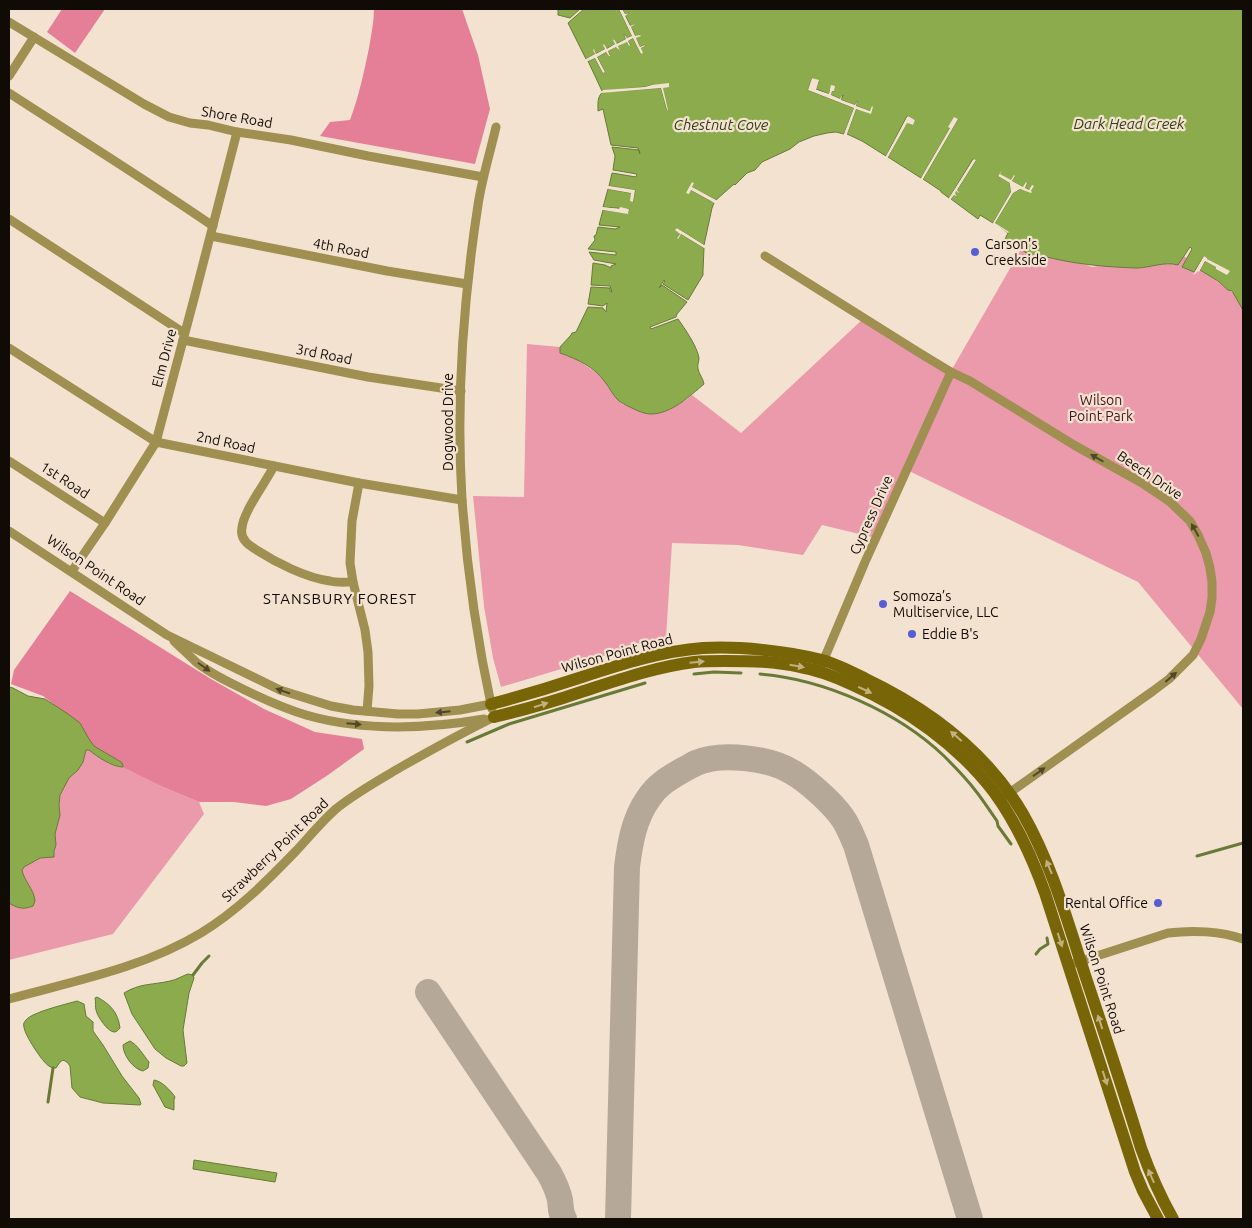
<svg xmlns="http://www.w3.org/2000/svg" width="1252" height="1228" font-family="Ubuntu,sans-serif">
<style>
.green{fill:#ea9aab}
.forest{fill:#e57f97}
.water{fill:#8cab4c;stroke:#677b37}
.pier{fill:#f4e2d0}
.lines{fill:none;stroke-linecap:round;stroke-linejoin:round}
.stream{stroke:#677b37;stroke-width:3}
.taxiway{stroke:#b6a899;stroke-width:26}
.street{stroke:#9f8f50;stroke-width:9}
.secondary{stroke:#786508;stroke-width:12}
.oneway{fill:#514627}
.oneway2{fill:#c2b080}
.poi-dot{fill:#565cd3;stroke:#f4e2d0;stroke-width:2}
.labels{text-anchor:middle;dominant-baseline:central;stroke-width:4.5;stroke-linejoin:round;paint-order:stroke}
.street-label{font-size:14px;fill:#110b06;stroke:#f4e2d0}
.poi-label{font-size:14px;fill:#110b06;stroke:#f4e2d0;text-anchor:start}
.park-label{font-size:14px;fill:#4c0d22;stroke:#f4e2d0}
.water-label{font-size:15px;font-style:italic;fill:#323f18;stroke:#f4e2d0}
.neighbourhood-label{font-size:15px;letter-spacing:1px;fill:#110b06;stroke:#f4e2d0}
</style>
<rect width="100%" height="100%" fill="#f4e2d0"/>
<!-- green -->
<g class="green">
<path d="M1024,244L1092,267L1180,253L1238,297L1243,310V709L1138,582L907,470L876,538L822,525L803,555L738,545L672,543L666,638L634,645L601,657L501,687L493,658L484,606L473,496L524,497L527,344L560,347V353L576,359L597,373L605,381L614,396L622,404L651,414L670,409L686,400L692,395L741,433L864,318L951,371Z"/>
<path d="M83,744L163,787L199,802L204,814L113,934L9,960V858L55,799Z"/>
</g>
<!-- forest -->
<g class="forest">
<path d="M62,9H105L75,53L47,32Z"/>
<path d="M374,9H462L478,55L490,109L475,164L320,136L330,122L350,120C359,96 364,72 369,48C371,35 374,22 374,9Z"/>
<path d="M70,591L211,679L264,709L315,732L362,739L364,749L328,775L291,799L266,806L234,802H199L163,787L127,769L99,753L67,715L43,696L11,684L14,670Z"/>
</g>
<!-- water -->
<g class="water">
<path d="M558,9H580L570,18L558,15Z"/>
<path d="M584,9H619L632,36L627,38L624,34L626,39L616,44L614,39L615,44L606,49L604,45L605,49L596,54L594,50L595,54L586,59L568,23Z"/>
<path d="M622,9H1243V310L1232,291L1228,290L1218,281L1200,270L1205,261L1217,267V265L1206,259L1204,256L1194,272L1182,267L1192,249L1190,247L1178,265C1164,261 1150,268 1136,268C1105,267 1073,264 1043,256H1040L1036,259L1005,239L1008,233L995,223L1013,193L1020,189L1031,191L1033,186L1029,190L1025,188L1027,183H1026L1024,188L1012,181L1015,176H1014L1011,181L999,174L998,176L1011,183L1010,185L1011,192L993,223L980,215L978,219L951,199L954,195H957L954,194L956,191L959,192L957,190L976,160L973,159L949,198L941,192V191L923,179L958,119L950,128L921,178L888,157L907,122L912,125L915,120L907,116L886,156L862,141L847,134L856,109L870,111L856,106L857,101L855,105L841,100L843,95L841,99L831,95L832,90L834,91L830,90L829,94L816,89L819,81L812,78L808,90L854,108L844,134L836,132L827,133L814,136L799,142L790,149L762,162L755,170L747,173L735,185L734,184L716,200L691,187L693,182L691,190L711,201L714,203L712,208L704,245L677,228L680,234L677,238L681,234L704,248L703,271V275L688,300L663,284L665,281L664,280L659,288L662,285L687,302L677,314L676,317L650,327L651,329L678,319C685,329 697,346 699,358C699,362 697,365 698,369C699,374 703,378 704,384C690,396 671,414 651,414C645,414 638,411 632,408C628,406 623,404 619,401C613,396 610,388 605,382C595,367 577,359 560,353V347L571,335L572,333L576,332L588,307L603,308L606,312L607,303L603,306L588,304L591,287L610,288V291L612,292L610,286L591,285L593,263L605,265L611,268V266L616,264L594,260L589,252L616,255V252L588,249L595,240L594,236L596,235L598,227L615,229L620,227L599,225L603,210L628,213L629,209L603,207L608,189L631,193L633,202L635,190L609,186L612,173L636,177L637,174L613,170L615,156L612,147L639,150L640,154L638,148L611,145L603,109L598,111C598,104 597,96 603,92L661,88L667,110L662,87L652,85L645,87L602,91L588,61L595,58L603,73L605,72L597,57L606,52L610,55L608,51L617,46L619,50L617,46L627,41L629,45H630L628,41L633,38L641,54V48L645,46V45L640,47L636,38L640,35L636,37L625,15L629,13L625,14Z"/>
<path d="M9,687L13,688L28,696L45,699L68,714L80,723L89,739L94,746L121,762L123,765V767C112,767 98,757 89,750H86L83,762L78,770L69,778L60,795L59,805L60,815L55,834L56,845L54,851V857L40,858L24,867L22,870C24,881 34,889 35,901L33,906C23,910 17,908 9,903Z"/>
<path d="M188,974L193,975L194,978L189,993L183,1030L187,1063L184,1066H181L166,1058L155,1049L132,1014L124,993C140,983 153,985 170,981C176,980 182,976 188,974Z"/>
<path d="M97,997C110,1004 118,1012 120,1028C118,1030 117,1032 114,1032C108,1032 97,1016 96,1010C95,1007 96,1002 95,998Z"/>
<path d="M77,1001L84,1004L86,1016L93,1022V1031L103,1045L122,1076L139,1098L141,1104L140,1105L103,1103L80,1097L72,1088L70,1066L67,1062L63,1060L60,1062L56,1068C53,1068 52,1068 49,1066C43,1063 24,1034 24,1027C23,1024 24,1022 26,1020C32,1012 67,1004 77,1001Z"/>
<path d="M130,1041C138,1045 143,1055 149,1062L148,1068L143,1071C133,1069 123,1055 123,1045L126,1043Z"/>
<path d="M154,1080C162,1081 171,1091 175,1097L174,1100V1110L165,1107L153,1085Z"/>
<path d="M194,1160L277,1173L275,1182L193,1169Z"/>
</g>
<!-- pier -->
<g class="pier">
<path d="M619,9H622L625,14L629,13L625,16L630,26L635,24L631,27L635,36L640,35L641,36L636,38L640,47L645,45V46L641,48L643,53L641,54L633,38L628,41L630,45L629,46L627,42L618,46L620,51L616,47L608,51L610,56H609L606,52L597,57L605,72L603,73L595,58L588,61L586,59L595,54L593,50L594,49L596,54L605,49L603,45L604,44L607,49L615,44L613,40L614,39L617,44L626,39L624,34L627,38L632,36Z"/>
<path d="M812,78L819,80L816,90L829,94L831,85L835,86L834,91H832L831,95L840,99L842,95L841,100L855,105L857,101L856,106L870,111L872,106L873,107L871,114L856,109L847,134H844L854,108L808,90Z"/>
<path d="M669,83V87L663,88L668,110H667L661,88L601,93L603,90L645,87L652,85Z"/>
<path d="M908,116L915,120L913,125L907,123L888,157L886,156Z"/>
<path d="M954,117L958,119L923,179L921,178L950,128L948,127Z"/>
<path d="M974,159L976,160L957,190L959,192V193L956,191L955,194L957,195L956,196L954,195L951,199L949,198Z"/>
<path d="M1002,170L1000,174L1011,180L1014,175L1015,176L1012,181L1023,187L1026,182L1027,183L1025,188L1029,190L1032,185L1034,186L1031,191L1032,192L1031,193L1020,189L1013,193L995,223L1009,232L1008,233L993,223L1011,192L1010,185V183L998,176Z"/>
<path d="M692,182L694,183L692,187L716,200L714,203L711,201L691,190L689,194L686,193Z"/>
<path d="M609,186L635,190L633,202L630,201L631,193L608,189Z"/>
<path d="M603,207L619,209L620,207L629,209L628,214L603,210Z"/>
<path d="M677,228L704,245V248L681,234L678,239L677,238L680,234L675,230Z"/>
<path d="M1204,256L1207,258V259L1230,271L1227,275L1216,269V267L1205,261L1199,272L1198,271L1195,274L1193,275Z"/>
</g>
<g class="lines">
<!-- stream -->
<g class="stream">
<path d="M694,674L714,672L741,673"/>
<path d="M760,674C824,679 898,712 944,756C955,767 966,778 975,790C983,800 990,811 997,821L998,826L1011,844"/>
<path d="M467,742L509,724L645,683"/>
<path d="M1197,856L1243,843"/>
<path d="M1036,954L1040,949L1048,944L1047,938"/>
<path d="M193,975L202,963L209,956"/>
<path d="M48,1102L53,1068"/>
</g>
<!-- taxiway -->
<g class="taxiway">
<path d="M428,992L549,1173C554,1182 558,1190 560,1200C561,1207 560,1212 564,1219"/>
<path d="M618,1219L627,867C630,843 634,819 648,799C657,785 669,778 683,770C687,768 692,765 696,763C721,752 769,758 792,772C808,781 832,803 842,817C848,825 852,836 856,845L970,1219"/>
</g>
<!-- street -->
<g class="street">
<path d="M9,22L144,104L169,117L190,123L208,125L237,132L291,140L368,156L483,177"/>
<path d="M9,76L34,37"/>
<path d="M9,93C77,137 146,180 213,226"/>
<path d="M9,219L184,333"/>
<path d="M211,236L387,271L467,284"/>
<path d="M765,256L918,352L951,372L970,381L1074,445L1142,483L1169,501L1190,521L1198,535L1206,553L1210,568L1212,582V598L1210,612L1201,639L1193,655L1169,679L1153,691L1005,796"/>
<path d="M183,340L368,377L461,391"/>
<path d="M9,348L156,442L359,483L462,500"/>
<path d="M9,461L105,523"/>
<path d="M274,466C266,482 243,512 242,528C241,533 242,538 246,542C248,545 253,547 255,549C275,562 306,578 330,581C337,583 345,582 353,582"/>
<path d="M359,483L352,521L350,563L353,582L365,630L368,652L369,686L367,711"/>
<path d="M9,531L167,635L280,690L331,706L353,710L398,714H418L460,710L491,704"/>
<path d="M72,571L105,523L156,442L195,295L237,132"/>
<path d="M174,641C181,648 189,655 196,662C212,675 231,683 249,692C268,701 286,709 306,715C362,731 426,729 484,719"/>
<path d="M822,664L865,562L951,372"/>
<path d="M492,709C477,640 467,570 462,499C456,401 463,302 478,205C482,178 490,153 496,127"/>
<path d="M1075,963L1168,933C1192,930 1221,931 1243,939"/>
<path d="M9,999C74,981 143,968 201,933C237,911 266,882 295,852C309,837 322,821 337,808C357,792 379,780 401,767C431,750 462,733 494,717"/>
</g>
<!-- secondary -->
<g class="secondary">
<path d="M491,704C522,696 552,687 582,677C622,664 662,651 703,648C739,646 787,651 822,660C837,664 852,672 866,679C929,709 987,753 1023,814C1052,865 1067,920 1085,975C1104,1032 1123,1089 1141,1148C1150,1173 1160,1196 1173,1219"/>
<path d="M494,717C523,710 552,702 581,692C618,680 655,667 694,662C704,661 715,661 725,661C750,661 775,661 800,667C819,670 836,677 853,685C907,709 958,745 994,792C1016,822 1032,857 1045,893L1135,1172L1143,1191L1158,1219"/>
</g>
</g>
<!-- one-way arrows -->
<defs><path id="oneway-solid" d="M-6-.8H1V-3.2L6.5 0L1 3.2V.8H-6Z" transform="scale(1.25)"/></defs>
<g class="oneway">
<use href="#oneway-solid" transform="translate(1097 458) rotate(-150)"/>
<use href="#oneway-solid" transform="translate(1195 530) rotate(-119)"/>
<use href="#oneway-solid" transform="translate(204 667) rotate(35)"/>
<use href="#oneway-solid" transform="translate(1171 677) rotate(-41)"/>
<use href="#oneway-solid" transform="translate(283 691) rotate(-161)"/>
<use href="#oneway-solid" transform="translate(443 712) rotate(174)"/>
<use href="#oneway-solid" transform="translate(354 724) rotate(5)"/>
<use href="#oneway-solid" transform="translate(1039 772) rotate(-35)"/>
</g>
<g class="oneway2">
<use href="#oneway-solid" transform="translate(697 662) rotate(-5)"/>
<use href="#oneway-solid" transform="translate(797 666) rotate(10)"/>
<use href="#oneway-solid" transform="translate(865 690) rotate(25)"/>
<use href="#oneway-solid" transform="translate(541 705) rotate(-18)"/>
<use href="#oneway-solid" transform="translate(956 736) rotate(-139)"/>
<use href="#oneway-solid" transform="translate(1049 867) rotate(-112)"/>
<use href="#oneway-solid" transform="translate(1060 940) rotate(72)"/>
<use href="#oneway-solid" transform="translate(1100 1022) rotate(-108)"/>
<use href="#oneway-solid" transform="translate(1105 1078) rotate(72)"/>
<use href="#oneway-solid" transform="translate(1151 1176) rotate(-114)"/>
</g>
<!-- markers -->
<g class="poi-dot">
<circle cx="975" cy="252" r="5"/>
<circle cx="883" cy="604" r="5"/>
<circle cx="912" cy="634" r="5"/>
<circle cx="1158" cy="903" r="5"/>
</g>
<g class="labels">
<!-- street labels -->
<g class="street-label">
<text transform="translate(237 117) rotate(10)">Shore Road</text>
<text transform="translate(341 248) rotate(11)">4th Road</text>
<text transform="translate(324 354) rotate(11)">3rd Road</text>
<text transform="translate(164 358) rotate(-75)">Elm Drive</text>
<text transform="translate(448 422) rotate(-90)">Dogwood Drive</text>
<text transform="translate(226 442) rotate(12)">2nd Road</text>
<text transform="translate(1150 475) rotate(34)">Beech Drive</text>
<text transform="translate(65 480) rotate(33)">1st Road</text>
<text transform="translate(871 515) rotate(-66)">Cypress Drive</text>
<text transform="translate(96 570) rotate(34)">Wilson Point Road</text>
<text transform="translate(617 653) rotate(-15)">Wilson Point Road</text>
<text transform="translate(275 850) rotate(-44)">Strawberry Point Road</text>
<text transform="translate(1102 979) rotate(72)">Wilson Point Road</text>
</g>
<!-- poi labels -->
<g class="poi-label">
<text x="985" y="244">Carson's<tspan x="985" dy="16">Creekside</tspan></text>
<text x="893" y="596">Somoza’s<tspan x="893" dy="16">Multiservice, LLC</tspan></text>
<text x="922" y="634">Eddie B's</text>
<text x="1148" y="903" text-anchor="end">Rental Office</text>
</g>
<!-- park labels -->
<g class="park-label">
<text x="1101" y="400">Wilson<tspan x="1101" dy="16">Point Park</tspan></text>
</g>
<!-- water labels -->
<g class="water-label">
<text x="1129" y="123">Dark Head Creek</text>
<text x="721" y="124">Chestnut Cove</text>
</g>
<!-- neighbourhood labels -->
<g class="neighbourhood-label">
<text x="340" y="598">STANSBURY FOREST</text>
</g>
</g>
<!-- border -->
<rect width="1252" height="1228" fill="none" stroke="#110b06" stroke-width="20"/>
</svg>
